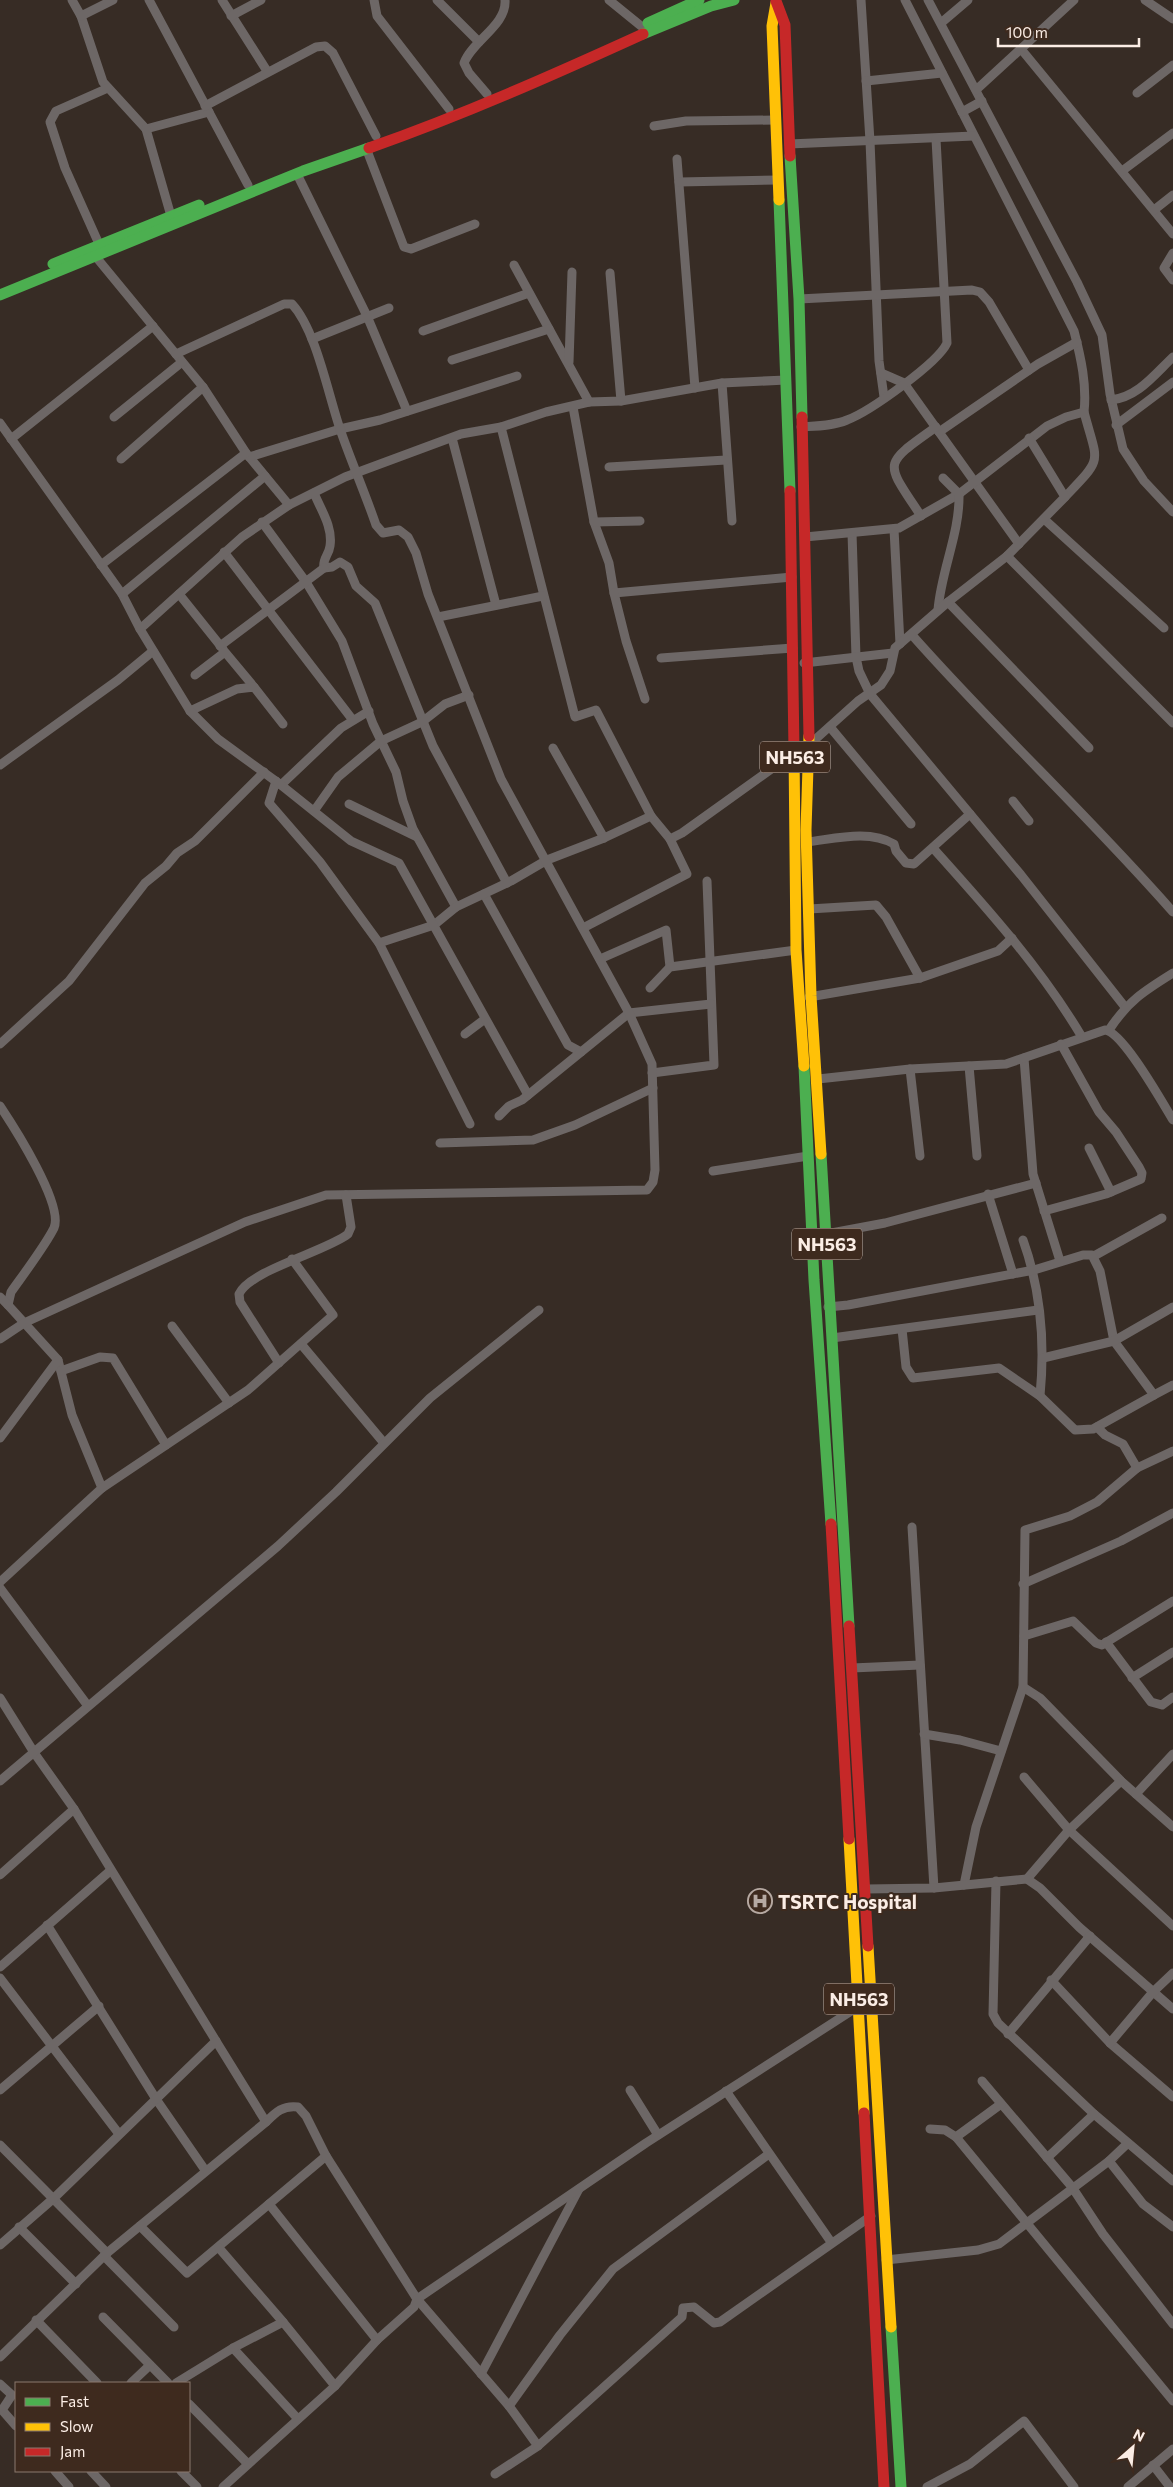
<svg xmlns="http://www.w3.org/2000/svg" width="1173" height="2487" font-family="Commissioner,sans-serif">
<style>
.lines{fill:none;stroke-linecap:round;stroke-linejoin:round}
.street{stroke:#6d6766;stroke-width:9}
.fast{stroke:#4caf50;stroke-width:11}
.slow{stroke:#ffc107;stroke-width:11}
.jam{stroke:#c62828;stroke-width:11}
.labels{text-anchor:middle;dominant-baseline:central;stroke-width:4;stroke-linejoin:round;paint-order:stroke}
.shield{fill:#3e2a1e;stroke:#c2b2a9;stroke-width:1}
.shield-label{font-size:18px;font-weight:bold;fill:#fbede5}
.poi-label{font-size:19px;font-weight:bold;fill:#fbede5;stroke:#3e2a1e;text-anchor:start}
</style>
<rect width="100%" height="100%" fill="#372c25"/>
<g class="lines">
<!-- street -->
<g class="street">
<path d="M72,0L81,16L103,82L146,129L209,112"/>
<path d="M149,0L248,185"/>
<path d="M222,0L267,71"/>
<path d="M374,0L377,16L449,109"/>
<path d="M437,0L479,42"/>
<path d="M609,0L641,26"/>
<path d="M861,0L870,141L879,361L884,397"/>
<path d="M905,0L1074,331C1081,358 1087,385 1084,412"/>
<path d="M928,0L1077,282L1102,335L1110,394L1123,449L1144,481L1173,512"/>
<path d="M1145,0L1173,19"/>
<path d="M81,16L113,0"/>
<path d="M231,16L261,0"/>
<path d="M941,23L968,0"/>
<path d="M1021,49L1173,234"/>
<path d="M866,81L942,73"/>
<path d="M976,90L1074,0"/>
<path d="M1137,93L1173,65"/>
<path d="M487,94L469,73L464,63C472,41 507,25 505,0"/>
<path d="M205,106L316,47L325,46L333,53L376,136"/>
<path d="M962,112L982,101"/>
<path d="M654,126L686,121L775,120"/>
<path d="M146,129L171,216"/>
<path d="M789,144L974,136"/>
<path d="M366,148L404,247L411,249L475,224"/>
<path d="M677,159L695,388"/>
<path d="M1122,171L1173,133"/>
<path d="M297,174L367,316L407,411"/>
<path d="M679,182L777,180"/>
<path d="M1154,210L1173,195"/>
<path d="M99,244L65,168L50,122L56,111L108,88"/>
<path d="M1173,253L1164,268L1173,280"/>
<path d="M96,257L203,387L246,453L289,505"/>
<path d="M514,265L589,402"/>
<path d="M610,273L621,401"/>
<path d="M799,299L972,290L980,292L989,302L1029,370"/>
<path d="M423,331L529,293"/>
<path d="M312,339L389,308"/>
<path d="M452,360L549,329"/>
<path d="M569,362L572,272"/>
<path d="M881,373L904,383L1019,544"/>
<path d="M722,383L732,521"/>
<path d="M1111,400C1138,397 1154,375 1173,357"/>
<path d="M573,407L594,522L609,563L614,593L792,577"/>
<path d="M114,417L182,362"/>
<path d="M0,423L122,594L140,629"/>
<path d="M1116,425L1173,382"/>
<path d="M501,427L575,717L596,710L651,816L670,839L682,833L795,752"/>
<path d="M801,427C816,426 833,426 847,420C869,412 938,363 947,343L936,139"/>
<path d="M939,432L1038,364L1077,342"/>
<path d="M452,438L496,605"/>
<path d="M11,439L153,326"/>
<path d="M249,457L340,429L380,420L517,376"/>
<path d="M121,459L203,387"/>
<path d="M609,467L726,460"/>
<path d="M314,493C321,510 333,527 330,546C329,555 322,559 324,568L332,567L340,562L348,567L356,586L375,603L433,746L507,883"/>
<path d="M921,516C885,461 881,466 936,427"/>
<path d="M1044,519L1164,628"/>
<path d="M262,522L306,582L342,641L373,724L396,772L403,801L413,829L456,907"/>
<path d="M594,522L640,521"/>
<path d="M894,529L900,644"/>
<path d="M852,533L856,657L859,671L870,694L1021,875L1125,1007"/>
<path d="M805,537L899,528L959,494L1047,426L1066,417L1084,412C1098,465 1104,456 1065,497"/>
<path d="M224,552L352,719"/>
<path d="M1007,556L1173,723"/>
<path d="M101,565L246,453"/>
<path d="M614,593L626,641L645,699"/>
<path d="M122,594L265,476"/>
<path d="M179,594L223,649"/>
<path d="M948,602L1089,748"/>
<path d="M938,610C941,571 960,533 959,494L943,478"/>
<path d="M438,617L543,596"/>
<path d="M912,635C996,730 1089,816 1173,912"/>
<path d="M220,646L324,568"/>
<path d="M661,658L793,648"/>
<path d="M804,663L893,653"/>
<path d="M195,675L225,652L254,687"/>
<path d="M190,711L237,689L254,687L283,724"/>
<path d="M830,727L911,824"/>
<path d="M809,745L858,701L881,685L890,671L895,648L948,602L1007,556L1065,497L1029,438"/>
<path d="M553,748L604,838"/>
<path d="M0,765L118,680L153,651"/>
<path d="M276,781L269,803L320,862L379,943L470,1124"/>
<path d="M281,785L341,728L369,711"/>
<path d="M1013,801L1029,821"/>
<path d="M349,804L417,837"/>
<path d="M314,811L338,777L381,741L422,722L445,704L469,695"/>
<path d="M807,842C834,839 869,829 894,844L896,851L906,863L914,864L970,814"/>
<path d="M933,848C986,907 1041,968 1082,1037"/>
<path d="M484,894L568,1045L581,1052"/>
<path d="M809,909L876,905L886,917L920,978"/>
<path d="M583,928L687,874L670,839"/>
<path d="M379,943L434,925L456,907L511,881L547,860L604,838L651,816"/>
<path d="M600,959L666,930L670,967"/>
<path d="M650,988L670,967L796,950"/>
<path d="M809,997L920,978L998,951L1012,938"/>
<path d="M1109,1030C1128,1001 1144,991 1173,973"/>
<path d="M465,1034L485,1019"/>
<path d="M0,1044L69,981L145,883L166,866L177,853L195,841L264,772"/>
<path d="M1024,1058L1033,1174L1060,1261"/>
<path d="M969,1066L977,1156"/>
<path d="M910,1069L920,1156"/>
<path d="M652,1073L714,1065L707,881"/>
<path d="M818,1079L910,1069L1006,1064L1105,1030C1123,1032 1162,1102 1173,1120"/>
<path d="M528,1095L399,863L351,841L281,785L218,739L190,711L140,629L242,537L289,505L345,477L461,434L501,427L546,412L589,402L621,401L722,383L786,380"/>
<path d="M0,1106C14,1127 64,1205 54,1228C45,1246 23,1275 11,1292L8,1305L58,1360L72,1415L102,1488"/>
<path d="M499,1116L509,1106L522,1100L629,1013L711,1004"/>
<path d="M440,1143L533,1140L575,1125L653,1088"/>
<path d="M1089,1148L1111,1192"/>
<path d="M713,1171L808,1156"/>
<path d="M988,1194L1013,1274"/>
<path d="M1044,1211L1106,1194L1141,1179L1142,1173L1139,1167L1116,1132L1099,1112L1061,1044"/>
<path d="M826,1234L885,1223L1036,1183"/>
<path d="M1023,1240C1041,1290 1045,1344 1040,1396"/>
<path d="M1094,1256L1162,1218"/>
<path d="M0,1297L8,1305"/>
<path d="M828,1307L848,1305L1034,1270L1083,1255H1092L1100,1271L1114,1341L1154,1395L1093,1429L1075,1430L1040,1396L999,1368L913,1378L906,1367L902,1329"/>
<path d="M172,1326L229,1403"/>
<path d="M832,1338L1038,1310"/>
<path d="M0,1339L24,1323L245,1222L326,1195L647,1190L653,1182L655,1170L652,1064L629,1013L501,779L428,594L416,553L408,537L399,530L383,533L376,525C365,493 351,461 340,429C328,394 316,330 292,304H284L176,354"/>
<path d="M301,1344L384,1443"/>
<path d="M1043,1358L1114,1341L1173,1307"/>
<path d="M279,1363L240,1302L239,1294C250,1270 327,1251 348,1234L351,1227L346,1195"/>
<path d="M61,1371L100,1357L113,1358L166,1445"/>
<path d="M1154,1395L1173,1385"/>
<path d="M1097,1427L1105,1435L1123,1444L1137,1468"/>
<path d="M0,1438L58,1360"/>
<path d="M912,1527L934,1888"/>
<path d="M0,1582L102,1488L248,1390L333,1315L292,1259"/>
<path d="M1023,1584L1121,1541L1173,1513"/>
<path d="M0,1588L88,1706"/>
<path d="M1024,1636L1073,1621L1096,1643L1102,1645L1173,1601"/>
<path d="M1106,1642L1151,1702L1162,1705L1173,1697"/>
<path d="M852,1668L920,1665"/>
<path d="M1132,1678L1173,1652"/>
<path d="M1023,1687L1040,1698L1121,1781L1173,1827"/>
<path d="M0,1698L35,1754L74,1809L216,2041"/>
<path d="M924,1734L960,1740L1001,1751"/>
<path d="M1024,1777L1069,1830L1173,1926"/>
<path d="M0,1781L278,1546L336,1492L430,1398L539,1310"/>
<path d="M1136,1794L1173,1754"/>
<path d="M0,1875L74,1809"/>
<path d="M1027,1879L1069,1830L1121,1781"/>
<path d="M996,1881L993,2014L998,2023L1094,2114L1173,2181"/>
<path d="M964,1885L976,1827L1023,1687L1025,1530L1070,1516L1097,1502L1137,1468L1173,1451"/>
<path d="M866,1889L934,1888L1027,1879L1040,1888L1079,1927L1173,2009"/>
<path d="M47,1925L156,2099L205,2170"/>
<path d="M0,1967L110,1871"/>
<path d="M0,1978L119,2134"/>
<path d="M1051,1980L1110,2043L1173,2097"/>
<path d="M1008,2034L1090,1936"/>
<path d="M1110,2043L1153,1992L1173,1973"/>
<path d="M982,2081L1072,2187L1103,2234L1173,2324"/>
<path d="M0,2090L99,2006"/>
<path d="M630,2090L658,2135"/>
<path d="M726,2091L831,2242"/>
<path d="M930,2129L945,2130L956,2137L1173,2401"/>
<path d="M956,2137L1001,2104"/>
<path d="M0,2145L107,2253"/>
<path d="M1047,2158L1094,2114"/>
<path d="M1109,2161L1128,2143"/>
<path d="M269,2204L377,2340"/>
<path d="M140,2226L187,2273L326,2156"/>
<path d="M19,2227L76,2284"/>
<path d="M0,2245L54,2198L216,2041L266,2122C276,2112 283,2105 298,2107L306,2116L326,2156L417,2299L509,2406L538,2446L495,2474"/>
<path d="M219,2248L283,2322"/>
<path d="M104,2256L174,2327"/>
<path d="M886,2260L978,2250L999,2244L1109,2161L1143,2204L1173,2227"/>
<path d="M103,2317L168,2383"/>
<path d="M36,2320L97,2383"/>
<path d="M233,2348L298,2419"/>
<path d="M0,2357L107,2253L266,2122"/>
<path d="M481,2374L579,2189"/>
<path d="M131,2383L150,2365"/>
<path d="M176,2383L233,2348L283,2322L335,2386"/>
<path d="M0,2384L12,2395L2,2410L16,2426"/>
<path d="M189,2404L248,2464"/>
<path d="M509,2406L560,2335L613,2269L769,2154"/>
<path d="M538,2446L682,2317L683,2308L694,2307L714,2323L720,2322L871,2216"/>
<path d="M1153,2465L1170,2487"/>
<path d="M55,2471L69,2487"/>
<path d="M91,2471L106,2487"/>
<path d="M181,2471L197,2487"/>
<path d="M223,2487L335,2386L377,2340L414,2307L417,2299L646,2143L859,2006"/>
<path d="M927,2487L970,2464L1024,2421L1074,2487"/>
<path d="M1128,2487L1173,2449"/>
</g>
<!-- fast -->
<g class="fast">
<path d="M648,23L699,0"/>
<path d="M643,34L711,6L734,0"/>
<path d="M790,156L799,299L802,417"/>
<path d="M779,200L790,491"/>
<path d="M53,264L199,205"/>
<path d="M0,295L303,171L369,148"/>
<path d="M804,1066L814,1280L831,1524"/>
<path d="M821,1154L849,1626"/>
<path d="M891,2327L901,2487"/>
</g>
<!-- slow -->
<g class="slow">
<path d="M776,3L772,26L779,200"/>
<path d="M809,736L806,830L811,996L821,1154"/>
<path d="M794,750L796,950L804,1066"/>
<path d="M849,1839L864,2113"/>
<path d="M868,1946L891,2327"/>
</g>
<!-- jam -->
<g class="jam">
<path d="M776,1L785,25L790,156"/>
<path d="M369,148C463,115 553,75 643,34"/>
<path d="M802,417L809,736"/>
<path d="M790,491L794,750"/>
<path d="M831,1524L849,1839"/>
<path d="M849,1626L868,1946"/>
<path d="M864,2113L884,2487"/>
</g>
</g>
<!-- icons -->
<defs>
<symbol id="hospital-ring" viewBox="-11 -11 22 22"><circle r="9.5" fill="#3e2a1e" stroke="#b6a9a2" stroke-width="1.5"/><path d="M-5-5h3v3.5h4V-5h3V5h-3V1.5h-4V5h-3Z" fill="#b6a9a2"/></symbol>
</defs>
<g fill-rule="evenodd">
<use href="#hospital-ring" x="746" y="1887" width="28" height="28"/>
</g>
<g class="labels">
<!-- shield labels -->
<g class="shield">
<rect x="760" y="741.5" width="70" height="31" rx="4"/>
<rect x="792" y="1228.5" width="70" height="31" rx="4"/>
<rect x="824" y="1983.5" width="70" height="31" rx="4"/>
</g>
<g class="shield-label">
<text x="795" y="757">NH563</text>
<text x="827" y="1244">NH563</text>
<text x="859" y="1999">NH563</text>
</g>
<!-- poi labels -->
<g class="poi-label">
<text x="778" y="1901">TSRTC Hospital</text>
</g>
</g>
<!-- legend -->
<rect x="15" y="2382" width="175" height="90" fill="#3e2a1e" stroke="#8a786e"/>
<rect x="25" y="2398" width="25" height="8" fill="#4caf50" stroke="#8a786e"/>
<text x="60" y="2407" font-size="15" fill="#fbede5">Fast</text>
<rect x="25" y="2423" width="25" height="8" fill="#ffc107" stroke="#8a786e"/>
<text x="60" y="2432" font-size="15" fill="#fbede5">Slow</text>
<rect x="25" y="2448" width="25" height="8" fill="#c62828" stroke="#8a786e"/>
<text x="60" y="2457" font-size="15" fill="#fbede5">Jam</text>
<!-- north arrow -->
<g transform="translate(1133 2447) rotate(27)" stroke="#3e2a1e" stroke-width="4" paint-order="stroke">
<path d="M0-4L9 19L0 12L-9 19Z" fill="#fbede5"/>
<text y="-8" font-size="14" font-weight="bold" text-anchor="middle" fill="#fbede5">N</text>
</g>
<!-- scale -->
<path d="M998 38v8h141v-8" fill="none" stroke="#fbede5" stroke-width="2.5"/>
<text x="1006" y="38" font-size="15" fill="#fbede5" stroke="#3e2a1e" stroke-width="4" paint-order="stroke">100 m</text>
</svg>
